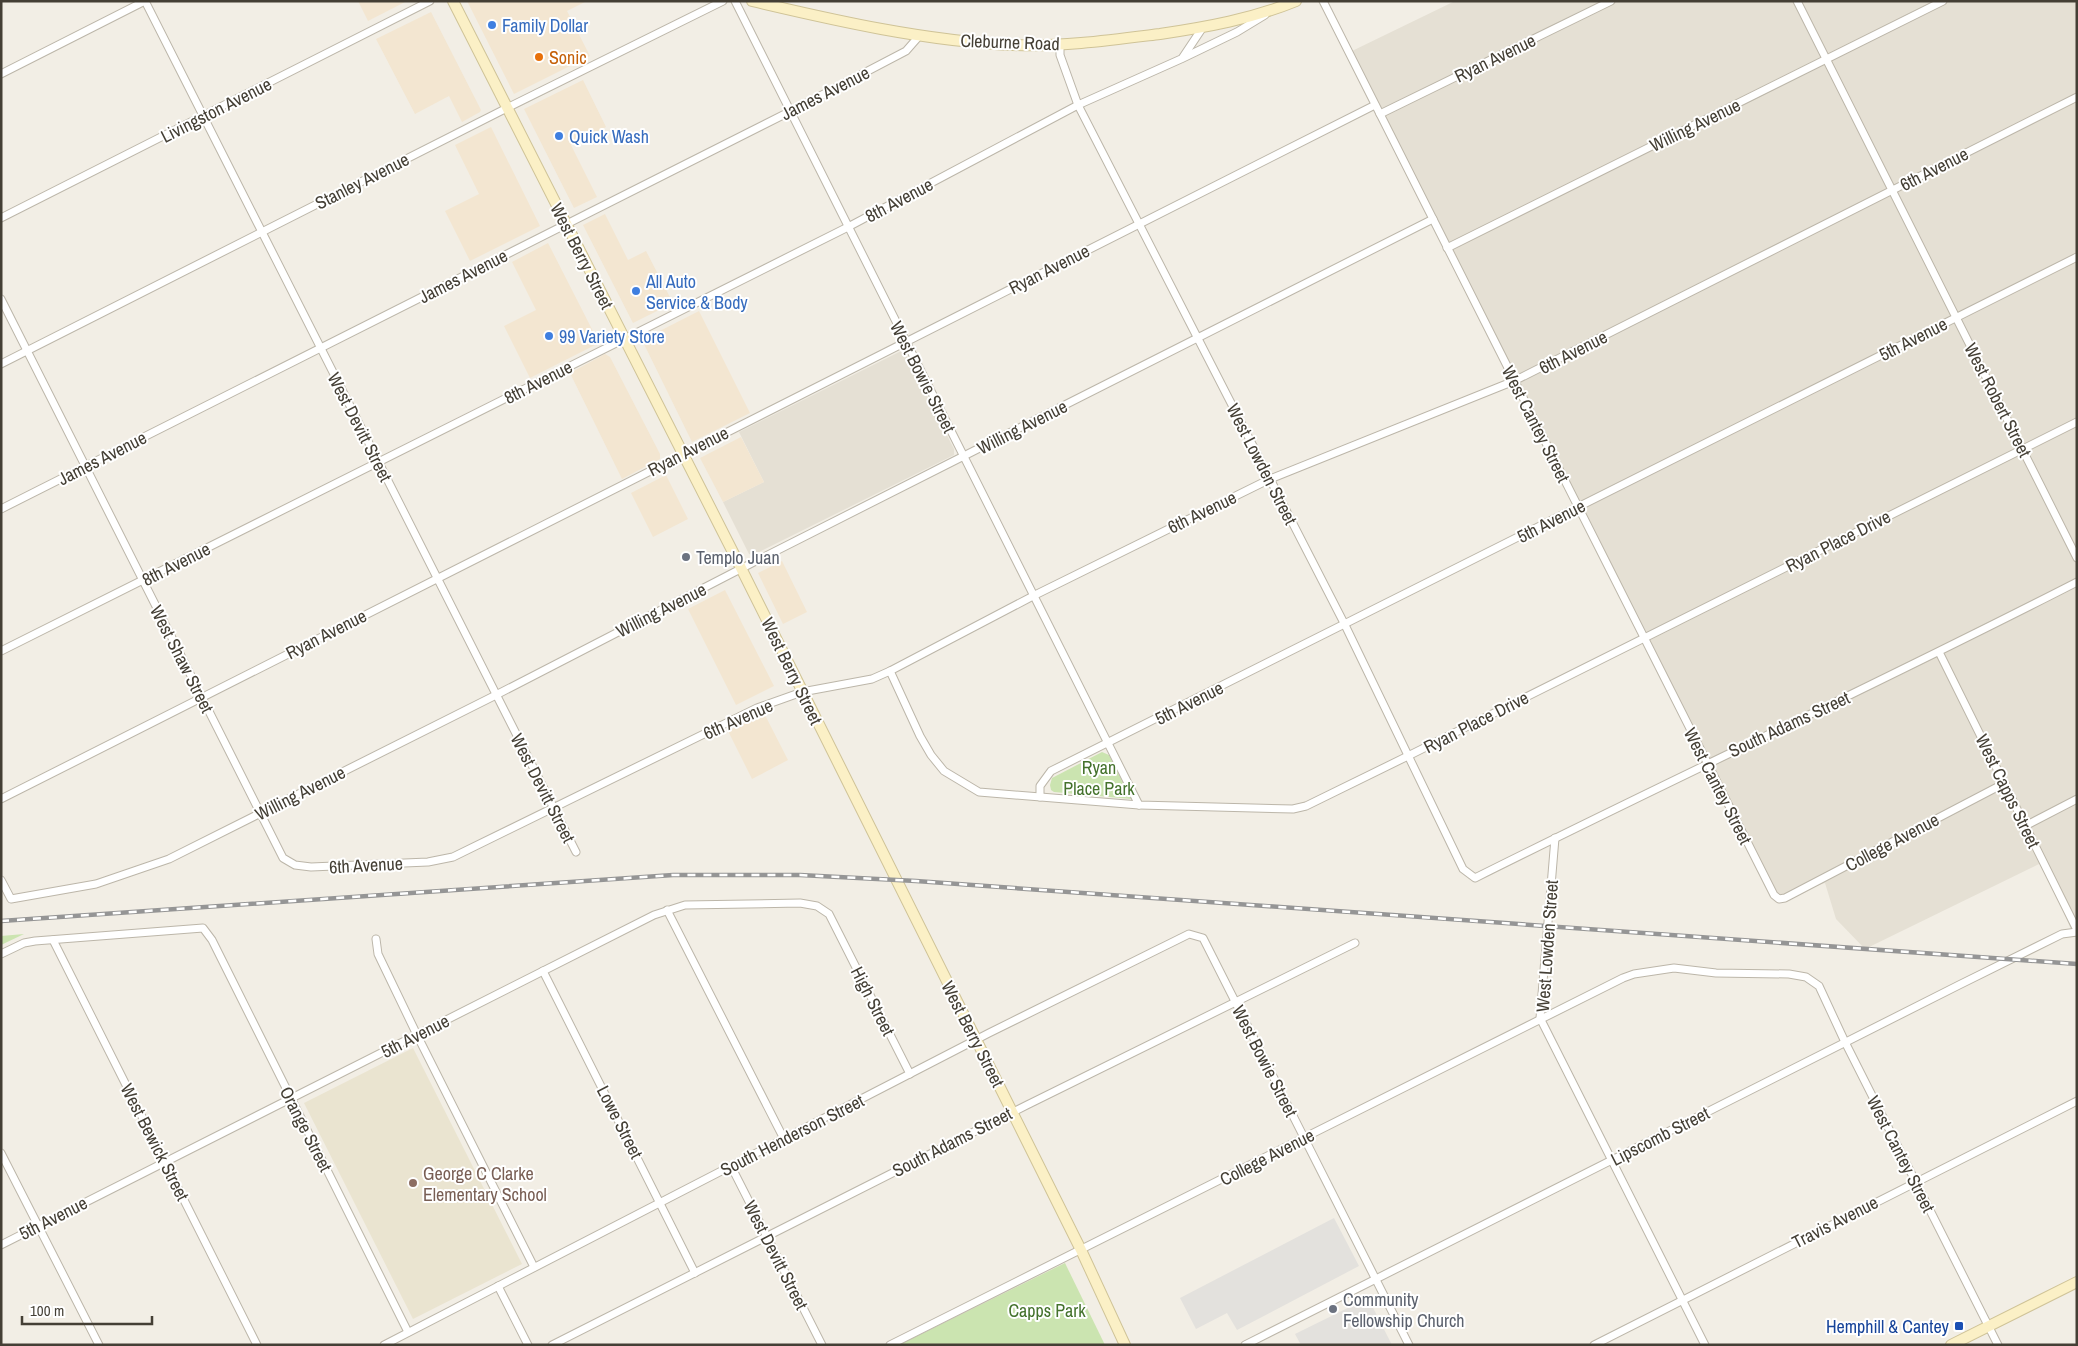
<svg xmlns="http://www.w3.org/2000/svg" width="2078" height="1346" font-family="'Archivo Narrow',sans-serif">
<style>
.residential{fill:#e5e0d4}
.commercial{fill:#f3e6d1}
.education{fill:#eae4d0}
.green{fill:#cbe4b0}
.parking{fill:#e3e1dd}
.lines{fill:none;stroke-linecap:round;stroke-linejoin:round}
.street-casing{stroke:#bcb6a9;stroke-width:9}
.secondary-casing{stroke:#cfc397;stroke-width:12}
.street{stroke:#fff;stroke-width:7}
.secondary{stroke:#fbf0c6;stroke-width:10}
.rail-casing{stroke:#959595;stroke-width:4.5}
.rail{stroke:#fff;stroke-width:2.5;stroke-dasharray:8;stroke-linecap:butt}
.shop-dot{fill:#3f7fe0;stroke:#fff;stroke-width:2}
.food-dot{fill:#e8710a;stroke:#fff;stroke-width:2}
.worship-dot{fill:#6b7280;stroke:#fff;stroke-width:2}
.education-dot{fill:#8d6e63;stroke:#fff;stroke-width:2}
.transit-dot{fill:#1a4fb4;stroke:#fff;stroke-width:2}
.labels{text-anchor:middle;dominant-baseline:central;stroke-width:4;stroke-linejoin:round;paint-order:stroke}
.shop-label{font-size:18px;fill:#366cbe;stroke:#fff;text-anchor:start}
.street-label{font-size:18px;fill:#443f35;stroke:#fff}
.food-label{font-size:18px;fill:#c56008;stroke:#fff;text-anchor:start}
.worship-label{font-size:18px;fill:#5b616d;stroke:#fff;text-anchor:start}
.park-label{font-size:18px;fill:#44722c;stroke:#fff}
.education-label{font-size:18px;fill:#785e54;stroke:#fff;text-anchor:start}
.transit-label{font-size:18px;fill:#164399;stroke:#fff;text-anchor:end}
</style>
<rect width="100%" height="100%" fill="#f2eee5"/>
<!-- residential -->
<g class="residential">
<path d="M1455,1H2077V932H2072L2043,862L1865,949L1836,919L1825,883L1779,899L1352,51Z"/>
<path d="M901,351L905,353L954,449V455L753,555L749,554L723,502L764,482L739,432Z"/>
</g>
<!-- commercial -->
<g class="commercial">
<path d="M358,1H407L368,21Z"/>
<path d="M467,1H587L567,11L590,56L514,94Z"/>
<path d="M431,12L481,110L480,112L462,122L449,96L415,114L376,39Z"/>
<path d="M583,80L606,127L571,145L597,197L574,208L524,109Z"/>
<path d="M491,127L540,226L470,261L445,211L479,194L455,145Z"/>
<path d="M605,214L628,260L646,251L673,303L633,323L583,225Z"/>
<path d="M548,243L599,343L530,378L504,326L536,310L512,262Z"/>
<path d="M699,311L750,413L692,442L642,340Z"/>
<path d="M605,354L610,357L660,454V459L622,479L570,373Z"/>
<path d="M741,437L764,482L723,502L700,458Z"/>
<path d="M666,475L688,519L653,537L631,493Z"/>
<path d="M782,561L807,612L783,624L758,573Z"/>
<path d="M725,590L774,686L736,705L688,609Z"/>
<path d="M764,713L788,760L752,779L728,731Z"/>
</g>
<!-- education -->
<path class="education" d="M413,1048L522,1264L413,1319L304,1103Z"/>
<!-- green -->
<g class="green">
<path d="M1102,752L1109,755L1131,799L1054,792L1051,790L1050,785L1052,778Z"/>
<path d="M24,934L1,945V936Z"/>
<path d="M1065,1263L1105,1345H899Z"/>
</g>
<!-- parking -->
<g class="parking">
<path d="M1334,1218L1359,1266L1237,1330L1227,1313L1196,1329L1180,1298Z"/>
<path d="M1368,1298L1392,1345H1301L1295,1334Z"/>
</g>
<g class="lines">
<defs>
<g id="street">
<path d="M145,1L576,852"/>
<path d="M735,1L1139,805"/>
<path d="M1323,1L1774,895L1779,899L1785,898L2005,783"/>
<path d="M1797,1L2077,558"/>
<path d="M1060,44V55L1078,105L1345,625L1463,869L1475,878C1675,778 1878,684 2077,582"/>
<path d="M1183,57L1203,27"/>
<path d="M1,74L145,1"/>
<path d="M1380,114L1611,1"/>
<path d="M1,218L430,1"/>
<path d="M1447,248L1943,1"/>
<path d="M1,299L283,858L295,865L311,867L428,862L453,857L757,708L802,692L872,679L890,671L1035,595L1270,479L1514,381L2077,97"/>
<path d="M1,364L507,108L723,1"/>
<path d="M1,509L799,107L906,51L920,35"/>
<path d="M1,651L848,227L1078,105L1181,59L1237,32L1265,15"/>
<path d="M1939,652L2077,930"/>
<path d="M890,671L920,736L931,755L944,771L979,792L1139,805L1293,809L1306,806L1410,755L2077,422"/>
<path d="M1040,797V786L1051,771L2077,257"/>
<path d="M1,799L1375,105"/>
<path d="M2025,826L2077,799"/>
<path d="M1555,838L1540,1018L1705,1345"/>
<path d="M1,880L11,899L96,884L169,859L496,695L754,562L1433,219"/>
<path d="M667,910L784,1139"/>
<path d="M376,939L378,954L417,1035L534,1267"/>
<path d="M53,940L257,1345"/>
<path d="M1,954L24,943L35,941L203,928L212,940L408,1332"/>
<path d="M543,971L695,1273"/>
<path d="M1,1153L99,1345"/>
<path d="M731,1166L822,1345"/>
<path d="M1,1245L654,915L685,905L800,903L817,906L829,914L910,1074"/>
<path d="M498,1286L528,1345"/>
<path d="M384,1345L989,1033L1189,934L1203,938L1409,1345"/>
<path d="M552,1345L1027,1105L1355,943"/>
<path d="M890,1345L1623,978L1634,974L1674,968L1716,973L1789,974L1806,977L1819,986L1845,1042L1998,1345"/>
<path d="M1245,1345L1959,985L2062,934L2077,932"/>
<path d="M1594,1345L2077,1101"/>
</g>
<g id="secondary">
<path d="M453,1L741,568L1081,1250L1125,1345"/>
<path d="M752,1C837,21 925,41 1013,45C1062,47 1112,40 1160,34C1207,27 1252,19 1296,1"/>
<path d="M1951,1345L2077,1282"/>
</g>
</defs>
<!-- street casing -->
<use href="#street" class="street-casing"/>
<!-- secondary casing -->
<use href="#secondary" class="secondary-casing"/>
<!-- street -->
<use href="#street" class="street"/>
<!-- secondary -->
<use href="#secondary" class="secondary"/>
<defs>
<path id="rail" d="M1,921L673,875H800L916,881L2077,964"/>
</defs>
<!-- rail casing -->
<use href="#rail" class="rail-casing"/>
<!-- rail -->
<use href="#rail" class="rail"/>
</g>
<!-- markers -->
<g class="shop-dot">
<circle cx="492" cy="25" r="5"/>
<circle cx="559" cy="136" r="5"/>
<circle cx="636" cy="291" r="5"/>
<circle cx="549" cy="336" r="5"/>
</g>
<circle class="food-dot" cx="539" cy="57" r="5"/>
<g class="worship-dot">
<circle cx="686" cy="557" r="5"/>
<circle cx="1333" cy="1309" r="5"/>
</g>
<circle class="education-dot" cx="413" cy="1183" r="5"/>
<rect class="transit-dot" x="1954" y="1321" width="10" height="10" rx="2.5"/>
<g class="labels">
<!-- shop labels -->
<g class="shop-label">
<text x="502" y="25">Family Dollar</text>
<text x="569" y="136">Quick Wash</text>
<text x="646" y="281">All Auto<tspan x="646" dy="21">Service &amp; Body</tspan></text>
<text x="559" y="336">99 Variety Store</text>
</g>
<!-- street labels -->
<g class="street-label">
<text transform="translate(1010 42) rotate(2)">Cleburne Road</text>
<text transform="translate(1495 58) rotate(-26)">Ryan Avenue</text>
<text transform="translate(825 93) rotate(-27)">James Avenue</text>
<text transform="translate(216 110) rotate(-27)">Livingston Avenue</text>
<text transform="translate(1695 125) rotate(-26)">Willing Avenue</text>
<text transform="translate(1934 169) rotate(-27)">6th Avenue</text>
<text transform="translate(362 181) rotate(-27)">Stanley Avenue</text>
<text transform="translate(899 200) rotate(-28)">8th Avenue</text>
<text transform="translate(582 256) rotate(63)">West Berry Street</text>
<text transform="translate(1049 269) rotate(-27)">Ryan Avenue</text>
<text transform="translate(463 276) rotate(-27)">James Avenue</text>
<text transform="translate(1913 339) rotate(-27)">5th Avenue</text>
<text transform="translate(1573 352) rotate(-27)">6th Avenue</text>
<text transform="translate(923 377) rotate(63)">West Bowie Street</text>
<text transform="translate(538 382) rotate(-27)">8th Avenue</text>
<text transform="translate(1998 400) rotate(63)">West Robert Street</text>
<text transform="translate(1536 424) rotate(63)">West Cantey Street</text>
<text transform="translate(360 427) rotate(63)">West Devitt Street</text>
<text transform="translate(1022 427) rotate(-27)">Willing Avenue</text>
<text transform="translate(688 451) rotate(-27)">Ryan Avenue</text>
<text transform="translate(102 458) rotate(-27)">James Avenue</text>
<text transform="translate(1262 464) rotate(63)">West Lowden Street</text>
<text transform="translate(1202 512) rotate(-26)">6th Avenue</text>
<text transform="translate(1551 521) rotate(-27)">5th Avenue</text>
<text transform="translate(1838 541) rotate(-27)">Ryan Place Drive</text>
<text transform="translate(176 564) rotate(-27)">8th Avenue</text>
<text transform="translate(661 610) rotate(-27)">Willing Avenue</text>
<text transform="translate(326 634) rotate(-27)">Ryan Avenue</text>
<text transform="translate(182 659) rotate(63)">West Shaw Street</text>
<text transform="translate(792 671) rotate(64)">West Berry Street</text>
<text transform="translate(1189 703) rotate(-27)">5th Avenue</text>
<text transform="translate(738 719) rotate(-24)">6th Avenue</text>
<text transform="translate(1476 722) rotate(-27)">Ryan Place Drive</text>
<text transform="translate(1789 724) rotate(-25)">South Adams Street</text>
<text transform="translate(1718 786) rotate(63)">West Cantey Street</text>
<text transform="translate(543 788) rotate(63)">West Devitt Street</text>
<text transform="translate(2008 791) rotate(64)">West Capps Street</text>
<text transform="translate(300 793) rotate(-27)">Willing Avenue</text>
<text transform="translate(1892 842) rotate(-28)">College Avenue</text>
<text transform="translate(366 865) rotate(-3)">6th Avenue</text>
<text transform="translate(1547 946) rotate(-86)">West Lowden Street</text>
<text transform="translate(873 1001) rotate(63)">High Street</text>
<text transform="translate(973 1034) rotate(63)">West Berry Street</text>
<text transform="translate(415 1036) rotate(-27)">5th Avenue</text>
<text transform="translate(1265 1061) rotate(63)">West Bowie Street</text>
<text transform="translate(620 1122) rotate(63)">Lowe Street</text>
<text transform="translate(306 1129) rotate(63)">Orange Street</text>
<text transform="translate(792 1135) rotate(-27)">South Henderson Street</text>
<text transform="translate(1660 1136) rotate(-27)">Lipscomb Street</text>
<text transform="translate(155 1142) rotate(63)">West Bewick Street</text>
<text transform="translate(952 1142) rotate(-27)">South Adams Street</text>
<text transform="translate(1901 1154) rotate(63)">West Cantey Street</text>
<text transform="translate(1267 1157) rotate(-27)">College Avenue</text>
<text transform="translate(53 1218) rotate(-27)">5th Avenue</text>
<text transform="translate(1835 1222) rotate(-27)">Travis Avenue</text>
<text transform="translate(776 1255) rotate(63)">West Devitt Street</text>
</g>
<!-- food labels -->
<g class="food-label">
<text x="549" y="57">Sonic</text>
</g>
<!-- worship labels -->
<g class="worship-label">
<text x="696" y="557">Templo Juan</text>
<text x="1343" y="1299">Community<tspan x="1343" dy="21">Fellowship Church</tspan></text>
</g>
<!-- park labels -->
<g class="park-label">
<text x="1099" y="767">Ryan<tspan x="1099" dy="21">Place Park</tspan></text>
<text x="1047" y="1310">Capps Park</text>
</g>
<!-- education labels -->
<g class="education-label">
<text x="423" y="1173">George C Clarke<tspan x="423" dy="21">Elementary School</tspan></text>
</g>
<!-- transit labels -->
<g class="transit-label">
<text x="1949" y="1326">Hemphill &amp; Cantey</text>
</g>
</g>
<!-- border -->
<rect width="2078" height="1346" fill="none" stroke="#443f35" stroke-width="5"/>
<!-- scale -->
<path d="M22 1316v8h130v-8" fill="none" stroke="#443f35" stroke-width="2.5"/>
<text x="30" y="1316" font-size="15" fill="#443f35" stroke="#ffffff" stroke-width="4" paint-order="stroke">100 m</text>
</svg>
